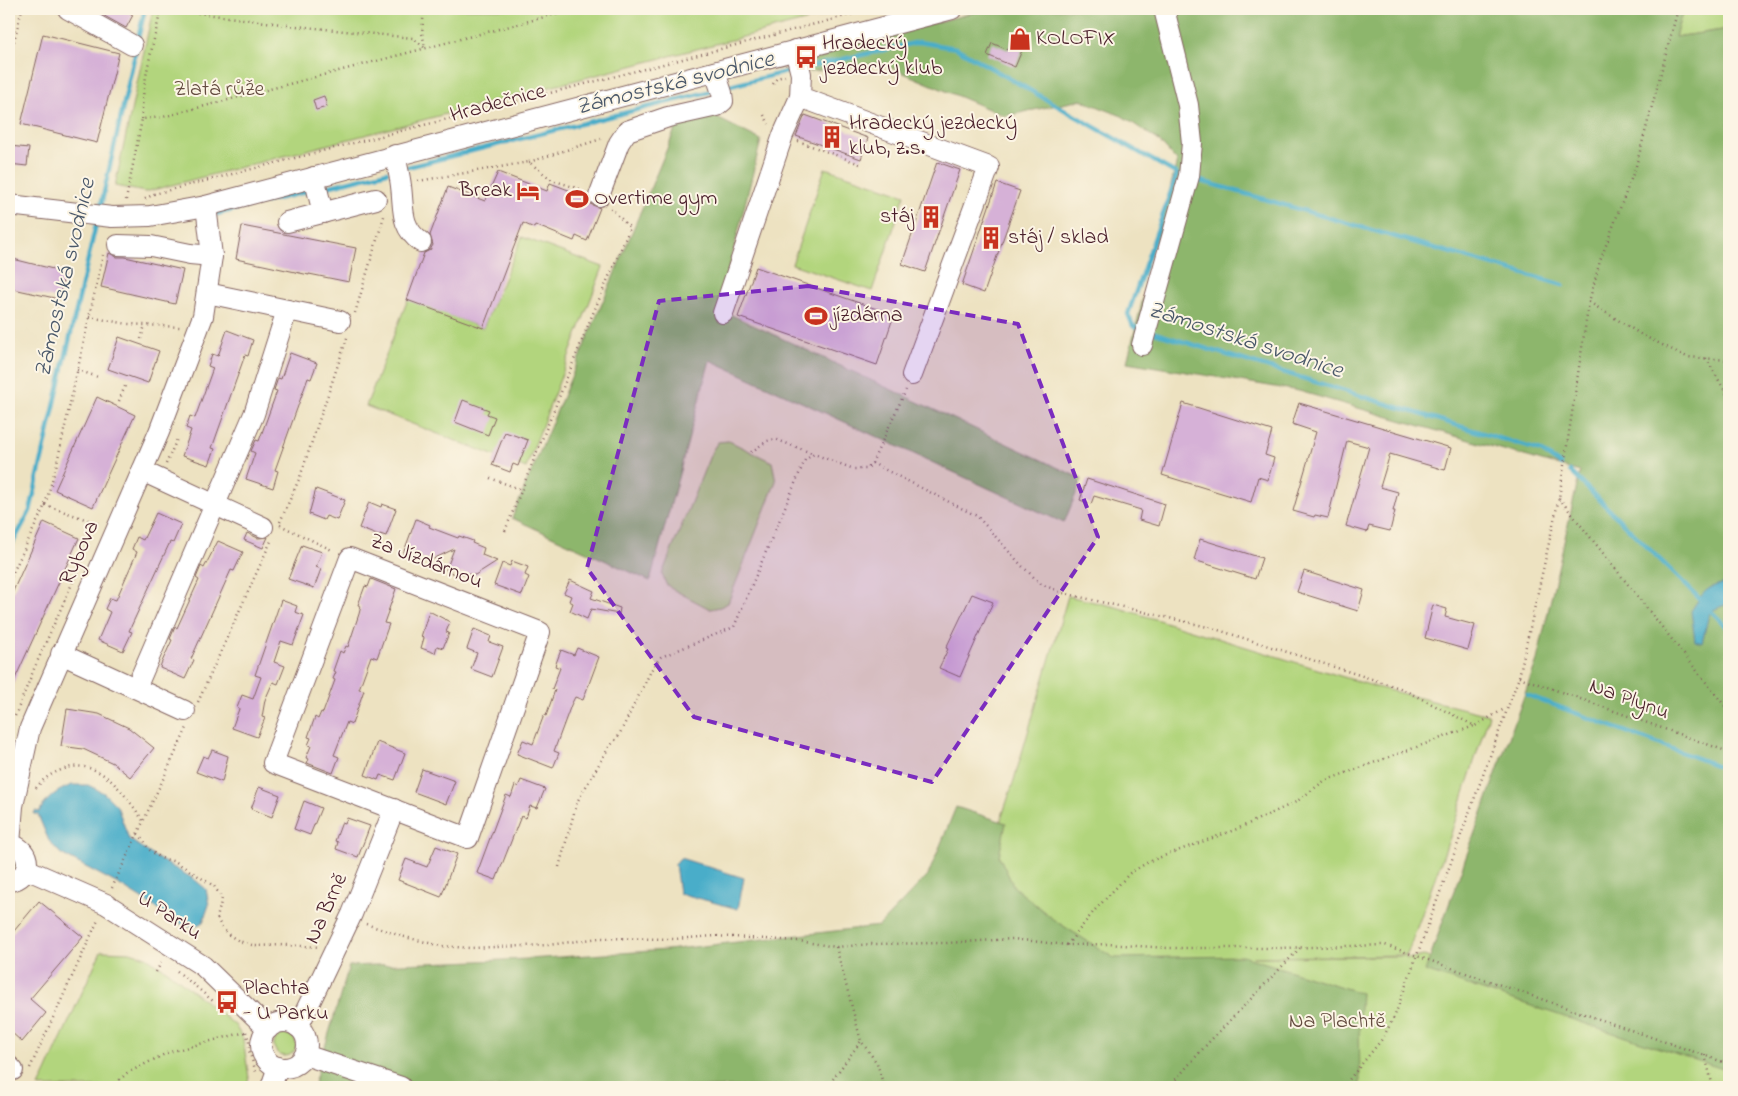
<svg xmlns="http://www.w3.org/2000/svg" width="1738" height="1096" font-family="'Indie Flower',sans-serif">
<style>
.green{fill:#b2d57d;stroke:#7e7a54}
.forest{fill:#8db66c;stroke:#6c6a4c}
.water{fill:#4aadc9;stroke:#4a667a}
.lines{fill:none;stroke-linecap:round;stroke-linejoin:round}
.stream{stroke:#4aadc9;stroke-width:4.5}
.building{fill:#d6b1d7}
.minor-casing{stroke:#836360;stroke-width:22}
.path{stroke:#836360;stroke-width:2.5;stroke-dasharray:1 4;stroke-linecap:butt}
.minor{stroke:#fff;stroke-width:20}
.marked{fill:#7b2cbf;fill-opacity:0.2;stroke:#7b2cbf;stroke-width:4;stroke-dasharray:10 6;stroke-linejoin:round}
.labels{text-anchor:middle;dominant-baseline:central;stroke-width:4;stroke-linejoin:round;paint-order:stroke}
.poi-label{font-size:22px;fill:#4a1f2b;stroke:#fcf5e5;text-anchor:start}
.park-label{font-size:22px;fill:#644c40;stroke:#fcf5e5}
.street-label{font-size:22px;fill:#4a1f2b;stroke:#fcf5e5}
.water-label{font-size:24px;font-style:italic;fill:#4a586a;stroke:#fcf5e5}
</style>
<rect width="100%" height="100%" fill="#fcf5e5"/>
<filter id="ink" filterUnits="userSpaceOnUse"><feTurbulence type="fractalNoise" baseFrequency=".02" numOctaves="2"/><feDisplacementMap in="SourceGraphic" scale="10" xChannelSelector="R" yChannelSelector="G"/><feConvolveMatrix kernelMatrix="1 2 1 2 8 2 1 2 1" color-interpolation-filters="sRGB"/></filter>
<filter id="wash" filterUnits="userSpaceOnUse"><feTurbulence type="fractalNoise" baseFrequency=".0096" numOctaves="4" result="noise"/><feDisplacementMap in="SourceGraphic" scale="20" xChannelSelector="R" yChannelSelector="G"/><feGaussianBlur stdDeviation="1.12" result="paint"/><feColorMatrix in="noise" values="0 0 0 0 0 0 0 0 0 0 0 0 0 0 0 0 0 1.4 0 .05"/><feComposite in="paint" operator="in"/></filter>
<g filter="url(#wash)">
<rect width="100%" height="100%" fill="#ede2c1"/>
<!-- green -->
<g class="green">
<path d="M153,9H851L145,192L115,186Z"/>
<path d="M1683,9H1729V29L1675,37Z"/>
<path d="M825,168L905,195L872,291L792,264Z"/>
<path d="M522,237L603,267L526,468L366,406L408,299L483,328Z"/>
<path d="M729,441L772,462L776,481L728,603L720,607L710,609L672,589L666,584L662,574L712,451L718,442Z"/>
<path d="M1068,596L1116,607L1376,687L1489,715L1450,837L1407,955L1253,957L1407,956L1406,959L1424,956L1729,1060V1087H765L965,929L1014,780Z"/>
<path d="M9,852L14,853L19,866L9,874Z"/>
<path d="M101,951L130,952L146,957L169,972L235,1025L243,1039L249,1078L246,1087H39Z"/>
<circle cx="285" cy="1045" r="11"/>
</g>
<!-- forest -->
<g class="forest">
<path d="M987,9H1683L1675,37L1729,29V1071L1425,971L1537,660L1580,472L1299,391L1127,362L1177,161L1158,140L1122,116L1081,100L1005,116L880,63L809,72L806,57Z"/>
<path d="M709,114L761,140L719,309L1082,479L1064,523L710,360L650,581L512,518L679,120Z"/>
<path d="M956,807L1006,823L999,856L1014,887L1054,920L1114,958L1243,956L1361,993L1359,1021L1360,1087H313L349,966L528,959L667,950L879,926L928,875Z"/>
</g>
<!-- water -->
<g class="water">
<path d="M1729,583V603L1711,611L1708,618L1702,643L1695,641L1691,611C1703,593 1706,585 1729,583Z"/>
<path d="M72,785H88L104,793L117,806L129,839L155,857L194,879L206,889L209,905L203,922L194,927L185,926L118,884L61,854L49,841L38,815L34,814L35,811L39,812C48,797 56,791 72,785Z"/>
<path d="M680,858L744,878L738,909L679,893L675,864Z"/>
</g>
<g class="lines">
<!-- stream -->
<g class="stream">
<path d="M137,42L145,9"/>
<path d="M804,68L919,42L956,48L1177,174L1128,314L1133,326L1142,329"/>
<path d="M726,87L794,70"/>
<path d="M408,167L716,90"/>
<path d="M1194,179L1563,285"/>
<path d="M323,188L387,172"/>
<path d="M100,210L136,49"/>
<path d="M217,214L313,190"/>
<path d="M1152,332L1541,451L1561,465"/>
<path d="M1570,471L1702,601"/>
<path d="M9,550L30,511L97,220"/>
<path d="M1707,607L1729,629"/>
<path d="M1527,695L1729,770"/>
</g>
</g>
<g id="blocks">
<!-- building -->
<g class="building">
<path d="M92,9H121L133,15L126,28Z"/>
<path d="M1016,31L1028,36L1015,67L987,55L992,43L1008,50Z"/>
<path d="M43,34L119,53L97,143L21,124Z"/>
<path d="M324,96L327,107L316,110L313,100Z"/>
<path d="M805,115L868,138L861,159L796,136Z"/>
<path d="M9,146L29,148L27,166L9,164Z"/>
<path d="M937,162L960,170L925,272L902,264Z"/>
<path d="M498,172L547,191L550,183L587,197L590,204L600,208L587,241L576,236L574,241L535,225L534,228L523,223L483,328L407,300L424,253L430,250L433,245L430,235L448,187L485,201Z"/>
<path d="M997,183L1020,191L984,293L962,285Z"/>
<path d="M242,226L356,248L349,282L309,274V275L236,259Z"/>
<path d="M109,253L117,257H125L183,270L175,304L101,287Z"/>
<path d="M9,258L65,272L59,299L9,288Z"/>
<path d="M756,267L894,315L877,365L738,317Z"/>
<path d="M227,330L253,340L248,356L245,355L212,448L215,449L209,465L182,456L191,430L186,428L190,416L195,418L213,368L208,366L212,354L218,356Z"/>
<path d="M119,337L159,351L148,383L108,369Z"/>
<path d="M290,353L317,363L311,379L308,378L275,470L278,471L273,488L246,479L255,453L251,451L256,440L259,441L277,391L274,390L278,378L281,379Z"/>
<path d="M97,397L135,415L93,507L55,490Z"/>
<path d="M463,400L489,410L487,414L495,417L488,435L455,422Z"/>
<path d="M1183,403L1272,431L1265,455L1274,458L1268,480L1258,477L1251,502L1162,475Z"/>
<path d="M1299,403L1451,448L1445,470L1390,454L1380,487L1398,492L1393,511H1395L1390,531L1369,526L1367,532L1346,526L1369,447L1347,441L1328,518L1315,515L1314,517L1293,511L1316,432L1292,424Z"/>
<path d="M505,432L528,440L518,466L513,464L510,472L492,465Z"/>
<path d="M1087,479L1165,504L1159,526L1139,520L1141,510L1094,496L1091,504L1080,500Z"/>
<path d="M316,489L345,500L337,520L326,516L324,520L309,514Z"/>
<path d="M369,502L381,507L382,504L396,509L386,536L380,534L379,536L359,528Z"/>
<path d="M156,513L181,524L180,527L173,543L170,542L129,631L132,632L123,651L98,640L110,612L105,609L110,598L116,600L137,552L132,549L137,537L143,540Z"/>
<path d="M416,519L430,525L429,527L458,538L459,536L473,541L472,543L484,548L482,555L497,561L475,575L461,573L459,576L446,570L454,549L431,560L418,557L417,560L403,554Z"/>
<path d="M44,522L79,538L9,692V600Z"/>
<path d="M247,533L258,538L268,537L263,548L244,540Z"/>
<path d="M1200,539L1262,558L1255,579L1194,560Z"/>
<path d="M218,541L243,552L234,571L231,570L191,659L194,660L185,679L160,668L161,664L172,640L170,639L175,627L177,628L199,580L196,578L201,566L204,568Z"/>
<path d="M302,545L322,552L316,567L321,569L314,588L288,579Z"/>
<path d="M512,561L528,567L525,575L529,577L522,595L494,585L502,563L510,566Z"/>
<path d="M1304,571L1364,590L1358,611L1297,592Z"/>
<path d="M371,579L396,589L384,623L389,624L377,658L371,656L359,689L364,690L352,724L347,722L334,755L339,757L333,773L307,763L309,759L306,758L311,746L308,745L311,738L308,737L315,717L318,719L321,712L323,713L335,680L333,679L336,672L333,671L340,651L343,653L346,646L348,647L359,614L361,606L358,605L365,586L368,587Z"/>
<path d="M570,580L594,591L591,598L620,608L619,614L591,609L587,619L570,611L573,603L569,601L571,596L564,593Z"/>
<path d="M972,594L993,602L960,677L939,668L948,649L946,648Z"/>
<path d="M281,600L297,606L295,612L304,615L293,645L281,641L274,662L285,666L278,684L273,682L265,700L262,717L265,718L257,737L232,728L239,709L237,708L242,695L253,699L261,677L255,675Z"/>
<path d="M1433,605L1447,609L1445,617L1475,625L1468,650L1425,638Z"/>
<path d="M429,611L450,622L446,632L449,633L443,648L437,646L435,653L421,648L424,638L421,637Z"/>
<path d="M474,629L491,636L489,642L503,647L492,677L471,669L477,653L467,649Z"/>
<path d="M577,648L599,657L583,700L575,697L571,705L554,751L559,753L553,768L517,754L523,740L533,744L544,715L546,716L555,690L552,689L560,668L555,666L561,650L574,655Z"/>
<path d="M67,709L99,714L129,728L154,748L130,777L113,763L83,749L61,746Z"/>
<path d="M377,742L405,753L395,780L380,775L378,780L365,775Z"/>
<path d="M212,750L228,756L222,782L196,772L203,756L208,758Z"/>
<path d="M422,769L455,781L446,804L414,792Z"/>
<path d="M521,780L545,789L537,808L530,806L526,818L521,816L496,880L477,873L506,795L511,797L515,785L518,787Z"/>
<path d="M259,787L280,795L272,817L251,809Z"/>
<path d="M304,801L321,808L310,835L294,829Z"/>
<path d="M347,818L370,826L358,857L336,849L338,842L335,841L342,822L345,823Z"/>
<path d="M436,846L457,854L441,897L398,880L406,859L427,867Z"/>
<path d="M39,901L83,937L30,999L46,1013L22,1042L9,1030V937Z"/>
</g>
</g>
</g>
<g filter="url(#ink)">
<use href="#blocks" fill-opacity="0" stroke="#836360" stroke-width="1"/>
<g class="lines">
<defs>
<g id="minor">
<path d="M68,9L132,45"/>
<path d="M795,50L801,74L800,97L989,167L912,375"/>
<path d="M395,155C397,165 400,176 401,186C404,209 400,227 421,242"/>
<path d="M314,177L323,213"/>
<path d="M599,196L619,143L627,131L668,117L717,106L723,101L722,93L715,72"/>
<path d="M9,205L112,217L150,216L206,206L952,9"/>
<path d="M287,222L376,199"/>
<path d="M118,245L151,246L190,254L212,256"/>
<path d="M207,293L340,321"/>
<path d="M723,313L783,135L800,97"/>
<path d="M1142,345L1189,176L1192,143L1188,105L1164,9"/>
<path d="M142,471L263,527"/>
<path d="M350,558L540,632L468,838L273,763Z"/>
<path d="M61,654L185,711"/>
<path d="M136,688L254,414L287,310"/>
<path d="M9,844C33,848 33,879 9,881"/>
<path d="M10,844L13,806L30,728L159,432L203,316L212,256L206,206"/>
<path d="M26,869L106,904L203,966L268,1029"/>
<circle cx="284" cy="1045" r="23"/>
<path d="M298,1027L352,914L394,809"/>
<path d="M305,1055L401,1087"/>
<path d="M9,1066L13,1070"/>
<path d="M271,1087L278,1067"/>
</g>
</defs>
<!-- minor casing -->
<use href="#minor" class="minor-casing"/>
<!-- path -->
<g class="path">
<path d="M168,9L296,26L413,38L425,48"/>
<path d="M424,9L422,33L425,46"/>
<path d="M9,61L22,9"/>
<path d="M773,84L777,78L785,76"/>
<path d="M764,115L769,124"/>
<path d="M142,119C141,85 154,42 161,9"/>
<path d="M798,141L860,164"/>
<path d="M529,162L601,139"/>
<path d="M418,181L529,162L552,180L583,190"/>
<path d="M145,199L154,194L679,60L872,9"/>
<path d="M126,200L142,119L163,117L575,9"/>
<path d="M1589,302L1642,335L1687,357L1729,360"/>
<path d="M355,313L385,213"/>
<path d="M89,317L128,324L180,327"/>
<path d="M141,339L145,325"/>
<path d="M1706,358L1729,398"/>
<path d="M77,370L98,377"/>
<path d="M119,401L125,386"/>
<path d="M751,452L767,441L775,439L814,454"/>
<path d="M872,463L977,516L1022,566L1041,584L1063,593L1212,628L1400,688L1475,726L1506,708"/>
<path d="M166,464L177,439"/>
<path d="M490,478L522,490"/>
<path d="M1559,498L1729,711"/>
<path d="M45,505L99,524"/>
<path d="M280,522L300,477L348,335"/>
<path d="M280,525L334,551"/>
<path d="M505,531L591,318L630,228L610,207"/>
<path d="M9,581L45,505L56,467L103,255"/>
<path d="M1519,677L1729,752"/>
<path d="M198,702L271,541"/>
<path d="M15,716L34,669L79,568"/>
<path d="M9,732L12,724"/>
<path d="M36,788C44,778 52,773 64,769C101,756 126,796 144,822"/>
<path d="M138,834L144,840L148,849L161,858L176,862L214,886L222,898L217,918L222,928L229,935L239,941L255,946L285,945L319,947"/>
<path d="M559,867L577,802L609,747L618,737L654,665L661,657L734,627L805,460L814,454L854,469H867L872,463L906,390"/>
<path d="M112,888L187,728"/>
<path d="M366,924L401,936L441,946L470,948L549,945L599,938L674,939L715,936L799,941L836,947L872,944L946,943L1013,939L1067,945L1107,944L1168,948H1279L1385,945L1729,1064"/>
<path d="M1067,945L1095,910L1130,873L1150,861L1237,829L1296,802L1324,781L1474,726"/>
<path d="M836,947L861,1041L877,1063L884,1087"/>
<path d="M177,971L213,1001"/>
<path d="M156,972L161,963"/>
<path d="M276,1012L288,1011"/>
<path d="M246,1032L249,1041V1051L257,1075"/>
<path d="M1705,1055L1713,1087"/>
<path d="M30,1068L99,918"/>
<path d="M1347,1083L1355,1087"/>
<path d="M829,1086L835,1087"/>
<path d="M112,1087L127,1073L169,1052L246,1032"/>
<path d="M827,1087L861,1041"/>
<path d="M1169,1087L1209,1042L1300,948"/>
<path d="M1343,1087L1383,1038L1395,1015L1519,677L1559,498L1589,302L1600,261L1636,166L1678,9"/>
</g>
<!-- minor -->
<use href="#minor" class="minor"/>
</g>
</g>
<!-- marked area -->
<path class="marked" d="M808,286L1018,324L1098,537L932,782L694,717L587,568L659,301Z"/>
<!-- icons -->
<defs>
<symbol id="shop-bare" viewBox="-9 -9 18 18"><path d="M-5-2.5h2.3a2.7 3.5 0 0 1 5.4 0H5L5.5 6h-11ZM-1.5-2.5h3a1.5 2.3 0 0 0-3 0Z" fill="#c8321e" stroke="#fcf5e5" stroke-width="2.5" paint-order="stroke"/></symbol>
<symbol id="bus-bare" viewBox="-9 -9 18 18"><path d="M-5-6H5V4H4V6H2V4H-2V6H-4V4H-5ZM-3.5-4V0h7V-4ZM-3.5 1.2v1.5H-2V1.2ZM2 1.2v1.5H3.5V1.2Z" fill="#c8321e" stroke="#fcf5e5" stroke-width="2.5" paint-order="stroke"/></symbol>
<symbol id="building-bare" viewBox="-9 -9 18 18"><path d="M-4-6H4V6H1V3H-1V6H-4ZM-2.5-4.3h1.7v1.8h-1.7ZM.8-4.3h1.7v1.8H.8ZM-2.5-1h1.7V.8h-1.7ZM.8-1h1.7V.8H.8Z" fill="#c8321e" stroke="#fcf5e5" stroke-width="2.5" paint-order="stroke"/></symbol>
<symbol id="hotel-bare" viewBox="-9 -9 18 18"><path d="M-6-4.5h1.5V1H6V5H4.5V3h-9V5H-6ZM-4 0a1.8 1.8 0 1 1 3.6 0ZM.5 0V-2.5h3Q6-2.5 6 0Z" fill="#c8321e" stroke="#fcf5e5" stroke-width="2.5" paint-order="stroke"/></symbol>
<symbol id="stadium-bare" viewBox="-9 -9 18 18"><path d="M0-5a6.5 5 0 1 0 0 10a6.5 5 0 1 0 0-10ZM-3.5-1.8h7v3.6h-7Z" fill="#c8321e" stroke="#fcf5e5" stroke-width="2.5" paint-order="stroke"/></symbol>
</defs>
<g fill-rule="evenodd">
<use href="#shop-bare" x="1004" y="23" width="32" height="32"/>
<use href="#bus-bare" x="790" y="41" width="32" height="32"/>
<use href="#building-bare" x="816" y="121" width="32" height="32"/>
<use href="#hotel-bare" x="512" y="175" width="32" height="32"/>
<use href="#stadium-bare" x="561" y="183" width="32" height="32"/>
<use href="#building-bare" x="915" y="201" width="32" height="32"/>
<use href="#building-bare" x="975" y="222" width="32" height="32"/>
<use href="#stadium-bare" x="800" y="300" width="32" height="32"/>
<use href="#bus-bare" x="211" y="986" width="32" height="32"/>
</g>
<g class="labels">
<!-- poi labels -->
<g class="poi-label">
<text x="1036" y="39">KOLOFIX</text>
<text x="822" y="44">Hradecký<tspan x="822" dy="25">jezdecký klub</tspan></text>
<text x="849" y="124">Hradecký jezdecký<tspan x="849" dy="25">klub, z.s.</tspan></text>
<text x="512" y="191" text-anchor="end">Break</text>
<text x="594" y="199">Overtime gym</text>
<text x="914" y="217" text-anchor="end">stáj</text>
<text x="1008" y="238">stáj / sklad</text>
<text x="832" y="316">jízdárna</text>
<text x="243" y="989">Plachta<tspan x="243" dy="25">- U Parku</tspan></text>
</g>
<!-- park labels -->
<g class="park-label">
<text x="219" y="90">Zlatá růže</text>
<text x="1337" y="1022">Na Plachtě</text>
</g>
<!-- street labels -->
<g class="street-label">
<text transform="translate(498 104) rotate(-15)">Hradečnice</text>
<text transform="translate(80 553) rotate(-66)">Rybova</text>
<text transform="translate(426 562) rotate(21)">Za Jízdárnou</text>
<text transform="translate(1629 700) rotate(20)">Na Plynu</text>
<text transform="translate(327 909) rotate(-66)">Na Brně</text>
<text transform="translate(169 916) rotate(33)">U Parku</text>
</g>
<!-- water labels -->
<g class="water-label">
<text transform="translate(675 84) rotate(-14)">Zámostská svodnice</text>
<text transform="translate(66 278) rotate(-77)">Zámostská svodnice</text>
<text transform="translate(1245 341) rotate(18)">Zámostská svodnice</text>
</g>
</g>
<!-- margin -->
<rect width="1738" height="1096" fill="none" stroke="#fcf5e5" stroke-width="30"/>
</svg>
